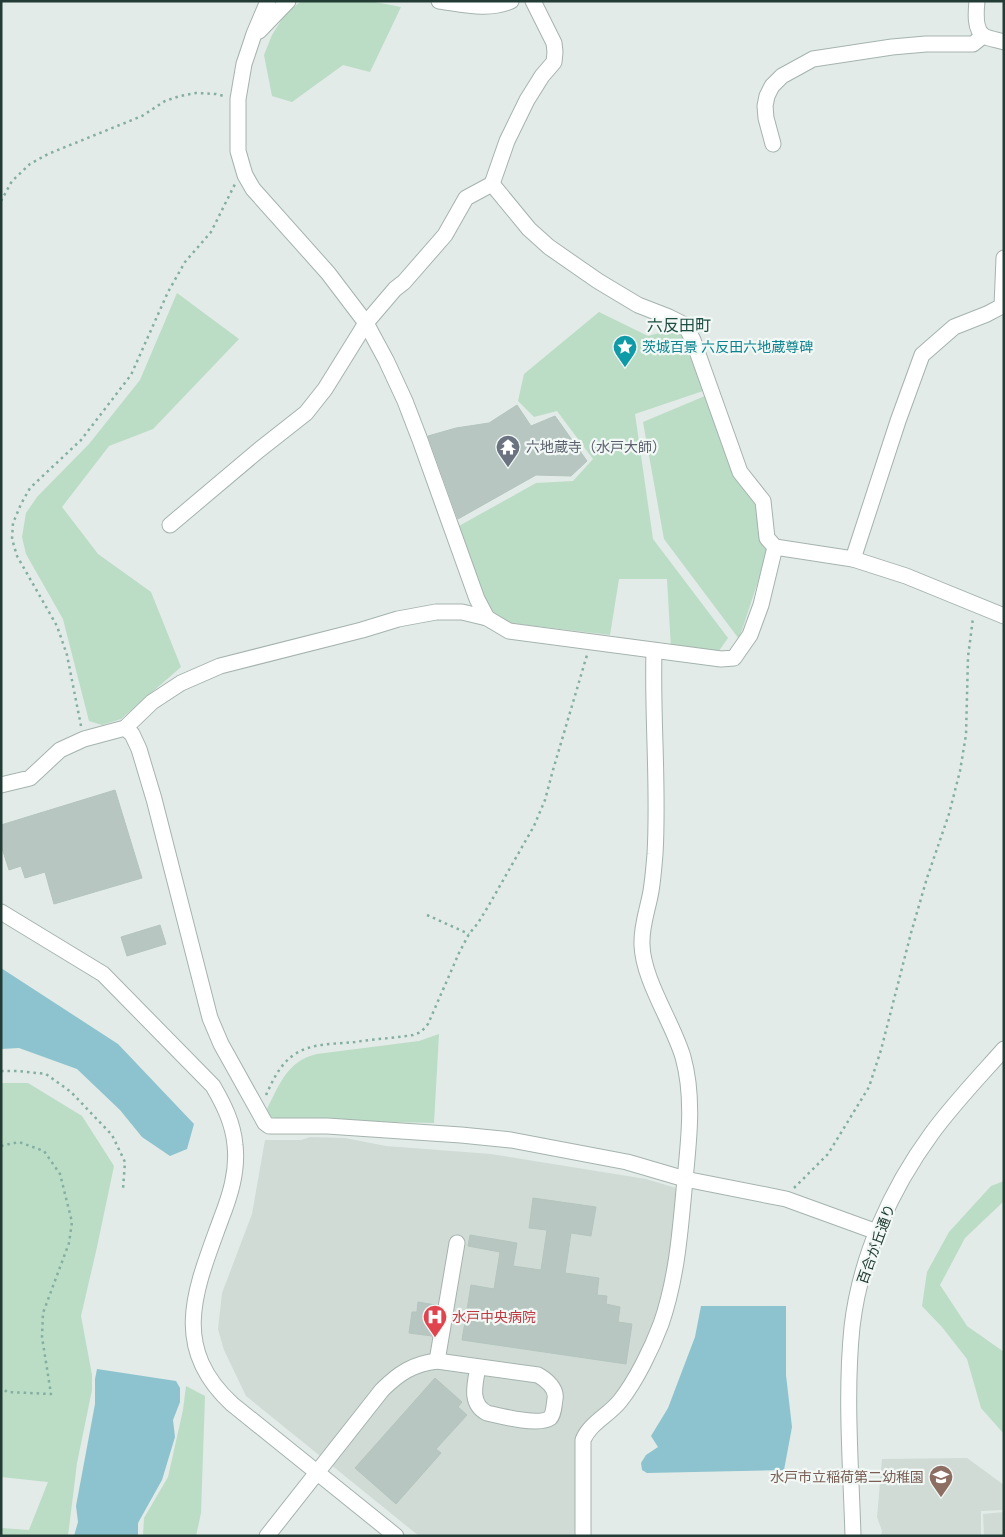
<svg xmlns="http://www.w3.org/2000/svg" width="1005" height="1537" font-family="'Roboto Condensed','Noto Sans JP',sans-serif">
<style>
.built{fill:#d0dbd6}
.green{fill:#bbdcc5}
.water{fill:#8cc3ce}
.building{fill:#b7c6c0;stroke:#b4c5be}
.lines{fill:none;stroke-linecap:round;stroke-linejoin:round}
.minor-casing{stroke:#a5b3ae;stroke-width:17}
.path{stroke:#83aea1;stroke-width:2.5;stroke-dasharray:2.5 4;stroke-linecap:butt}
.minor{stroke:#fff;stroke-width:15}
.labels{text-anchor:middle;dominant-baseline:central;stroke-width:4.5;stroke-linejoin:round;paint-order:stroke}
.culture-label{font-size:14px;fill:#0d838f;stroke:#f2f8f5;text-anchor:start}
.worship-label{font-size:14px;fill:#5b616d;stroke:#f2f8f5;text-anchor:start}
.street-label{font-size:14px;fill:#223c35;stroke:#f2f8f5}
.health-label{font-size:14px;fill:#be3a42;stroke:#f2f8f5;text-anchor:start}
.education-label{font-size:14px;fill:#785e54;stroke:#f2f8f5;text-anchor:end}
.quarter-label{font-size:16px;fill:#1f4d42;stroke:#f2f8f5}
</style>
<rect width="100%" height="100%" fill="#e2ebe7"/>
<!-- built -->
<g class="built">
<path d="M310,1137L345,1138L386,1146L491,1154L646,1179L676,1188L674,1247L665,1301L646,1347L613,1403L589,1424L576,1536H419L246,1396L224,1350L218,1329L222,1293L252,1214L265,1140H301Z"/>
<path d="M967,1458L1004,1485V1510L981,1511V1536H881L882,1531L877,1517L882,1459Z"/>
<path d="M1004,1512V1536H984L983,1514Z"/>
</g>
<!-- green -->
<g class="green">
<path d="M303,1H370L401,7L370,72L343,65L292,102L272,96L264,55L272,35L286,13L299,3Z"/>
<path d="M177,293L239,339L153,429L109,446L62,507L98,554L151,592L181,667L121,719L102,725L89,721L63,619L26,554L22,537L26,513L37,497L89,444L140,380Z"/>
<path d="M599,312L648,336L679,328L706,390L635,414L653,539L728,638L716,655L671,648L667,579H619L610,635L511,623L482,609L459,526L536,483L573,481L593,459L557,411L534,417L518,401L524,374Z"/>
<path d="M705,396L756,501L769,548L739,639L664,539L643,422Z"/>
<path d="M439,1034L434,1123L278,1119L271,1117L267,1109C280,1084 287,1061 317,1054L419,1041Z"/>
<path d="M1,1083H28L82,1116L114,1166L97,1247L81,1316L92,1375V1390L77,1463L68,1536H1V1528L29,1530L48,1482L1,1477Z"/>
<path d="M1004,1181V1201L965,1238L940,1285L967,1326L1004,1352V1434L981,1408L967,1359L942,1327L922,1306L927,1272L949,1232L991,1186Z"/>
<path d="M186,1386L205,1396L201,1513L196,1536H143L144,1518L168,1477L183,1410Z"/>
</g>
<!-- water -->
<g class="water">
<path d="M1,968L118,1044L194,1124L187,1149L170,1156L142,1137L120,1110L77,1069L19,1048L1,1049Z"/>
<path d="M701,1306H786V1375L792,1427L784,1470L647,1473L642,1470L641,1463L646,1455L658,1447L651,1436L668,1408L695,1337Z"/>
<path d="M97,1369L176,1381L180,1388V1402L173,1420L175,1437L162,1480L138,1523V1536H74L78,1522L76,1506L95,1404V1379Z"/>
</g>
<!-- building -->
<g class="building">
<path d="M517,405L531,426L555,416L587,461L571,476L536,475L458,519L428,436L456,428L489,423Z"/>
<path d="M115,790L142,878L54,904L45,872L25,878L21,866L9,870L1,845V825Z"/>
<path d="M160,925L166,944L127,956L121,937Z"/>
<path d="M533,1198L596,1207L591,1236L571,1233L565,1273L599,1278L597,1295L607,1296L606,1304L620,1307L618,1322L632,1324L626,1364L462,1340L471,1285L494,1289L500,1252L468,1246L470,1235L517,1243L513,1266L541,1270L547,1230L529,1228Z"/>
<path d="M418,1302L436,1305L432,1336L409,1333L412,1312H417Z"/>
<path d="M435,1378L462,1402L458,1407L467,1415L436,1449L441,1453L396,1504L355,1468Z"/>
</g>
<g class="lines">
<defs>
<g id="minor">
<path d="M268,1L254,34L244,64L238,99V151L245,175L253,189L328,273L366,323L386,360L405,401L420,440L477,599L487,618"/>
<path d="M439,1C462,4 489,11 511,1"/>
<path d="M977,1C976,11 974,30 984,36C989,39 998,40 1004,42"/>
<path d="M259,31L288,1"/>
<path d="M773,144L766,118L765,106L767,96L772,86L782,76L813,59L892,47L926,44H973L983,36"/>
<path d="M492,184L529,229L549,247L598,281L638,305L669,317L685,325L693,340L740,472L763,501L767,538L775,547L853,559L906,576L1004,616"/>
<path d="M170,525L259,450L306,413L325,389L366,323L395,289L404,282L445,235L466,198L492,184L507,141L527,100L542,76L554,62L555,52L554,43L533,1"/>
<path d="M853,559L898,421L922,355L954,327L987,314L1002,306L1004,258"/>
<path d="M125,728L132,734L139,749L154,799L210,1018L221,1044L265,1123L269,1126H327L461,1135L511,1140L627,1162L685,1179L786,1199L877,1232"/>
<path d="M1,785L30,778L60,750L84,739L125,728L152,702L181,683L220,666L362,630L398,619L436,612H462L487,618L509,631L721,659L734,658L750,635L761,605L775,547"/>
<path d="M1,912L103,974L213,1086C224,1105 233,1123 235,1145C238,1171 230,1196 221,1219C196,1288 169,1346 232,1404L396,1536"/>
<path d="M437,1361L457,1243"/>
<path d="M267,1536L382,1390C399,1373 413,1364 437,1361L538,1375C547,1380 557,1389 555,1399C554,1405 554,1414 550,1418C539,1426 500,1416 487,1413C469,1404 475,1384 478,1367"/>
<path d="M583,1536V1440C590,1423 609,1415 620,1401C636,1381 652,1348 661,1324C676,1281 680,1235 684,1190C688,1146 695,1100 683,1057C673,1023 643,980 642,945C641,926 648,909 651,891C653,879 654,866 655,854C659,787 652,718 654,651"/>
<path d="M853,1536C851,1467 845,1396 852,1327C860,1257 891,1189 932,1133C954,1103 980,1076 1004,1049"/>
</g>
</defs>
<!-- minor casing -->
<use href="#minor" class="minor-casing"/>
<!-- path -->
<g class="path">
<path d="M1,201L12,181L30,164L48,154L142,116L165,101L180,96L196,93L216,94L224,96"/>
<path d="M81,726L67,655L57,626L17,556L12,539L13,523L21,504L30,488L81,440L131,375L168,292L185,262L211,232L235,184"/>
<path d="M427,915L469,934"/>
<path d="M1,1071H18L46,1074L71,1092L112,1135L125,1162L123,1189"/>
<path d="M266,1095C273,1080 280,1064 295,1054C312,1043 335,1044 355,1042C374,1039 394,1038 413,1035L421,1032L428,1024L459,953L469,934L478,923L489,905L534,826L545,800L553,770L587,655"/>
<path d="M1,1146L19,1142L44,1151L60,1174L72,1222L69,1243L43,1313L42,1337L51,1394L7,1392L1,1387"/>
<path d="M794,1188L828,1154L869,1087L881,1050L911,933L927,878L949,814L960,771L966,735L968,657L973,618"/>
</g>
<!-- minor -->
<use href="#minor" class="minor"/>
</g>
<!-- icons -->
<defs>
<symbol id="sight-pin" viewBox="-11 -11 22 30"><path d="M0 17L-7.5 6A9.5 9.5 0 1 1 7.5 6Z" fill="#0f9aa8" stroke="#f2f8f5"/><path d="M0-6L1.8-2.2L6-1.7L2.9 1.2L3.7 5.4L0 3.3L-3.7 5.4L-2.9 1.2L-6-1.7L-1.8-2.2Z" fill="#fff"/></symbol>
<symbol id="temple-pin" viewBox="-11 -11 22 30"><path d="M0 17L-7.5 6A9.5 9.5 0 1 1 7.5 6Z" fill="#6b7280" stroke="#f2f8f5"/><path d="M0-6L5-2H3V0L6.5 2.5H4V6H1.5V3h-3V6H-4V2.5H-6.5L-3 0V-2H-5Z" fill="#fff"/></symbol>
<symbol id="hospital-pin" viewBox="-11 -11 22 30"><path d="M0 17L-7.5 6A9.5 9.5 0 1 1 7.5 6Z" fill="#e0444e" stroke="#f2f8f5"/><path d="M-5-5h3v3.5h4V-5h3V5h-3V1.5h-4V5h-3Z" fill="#fff"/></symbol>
<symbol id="school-pin" viewBox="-11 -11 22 30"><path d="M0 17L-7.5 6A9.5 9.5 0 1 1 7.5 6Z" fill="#8d6e63" stroke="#f2f8f5"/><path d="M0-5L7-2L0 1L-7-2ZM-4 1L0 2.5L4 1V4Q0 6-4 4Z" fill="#fff"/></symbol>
</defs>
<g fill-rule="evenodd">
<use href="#sight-pin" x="611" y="333" width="28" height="38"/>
<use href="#temple-pin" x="494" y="433" width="28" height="38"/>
<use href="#hospital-pin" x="421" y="1303" width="28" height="38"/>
<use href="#school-pin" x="927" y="1463" width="28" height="38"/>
</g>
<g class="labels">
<!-- culture labels -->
<g class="culture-label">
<text x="642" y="347">茨城百景 六反田六地蔵尊碑</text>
</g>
<!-- worship labels -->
<g class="worship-label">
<text x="526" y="447">六地蔵寺（水戸大師）</text>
</g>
<!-- street labels -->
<g class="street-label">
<text transform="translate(876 1244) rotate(-70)">百合が丘通り</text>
</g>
<!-- health labels -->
<g class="health-label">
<text x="452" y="1317">水戸中央病院</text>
</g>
<!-- education labels -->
<g class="education-label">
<text x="924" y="1477">水戸市立稲荷第二幼稚園</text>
</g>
<!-- quarter labels -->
<g class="quarter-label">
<text x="679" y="325">六反田町</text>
</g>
</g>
<!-- border -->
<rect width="1005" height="1537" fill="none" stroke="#223c35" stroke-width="5"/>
</svg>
